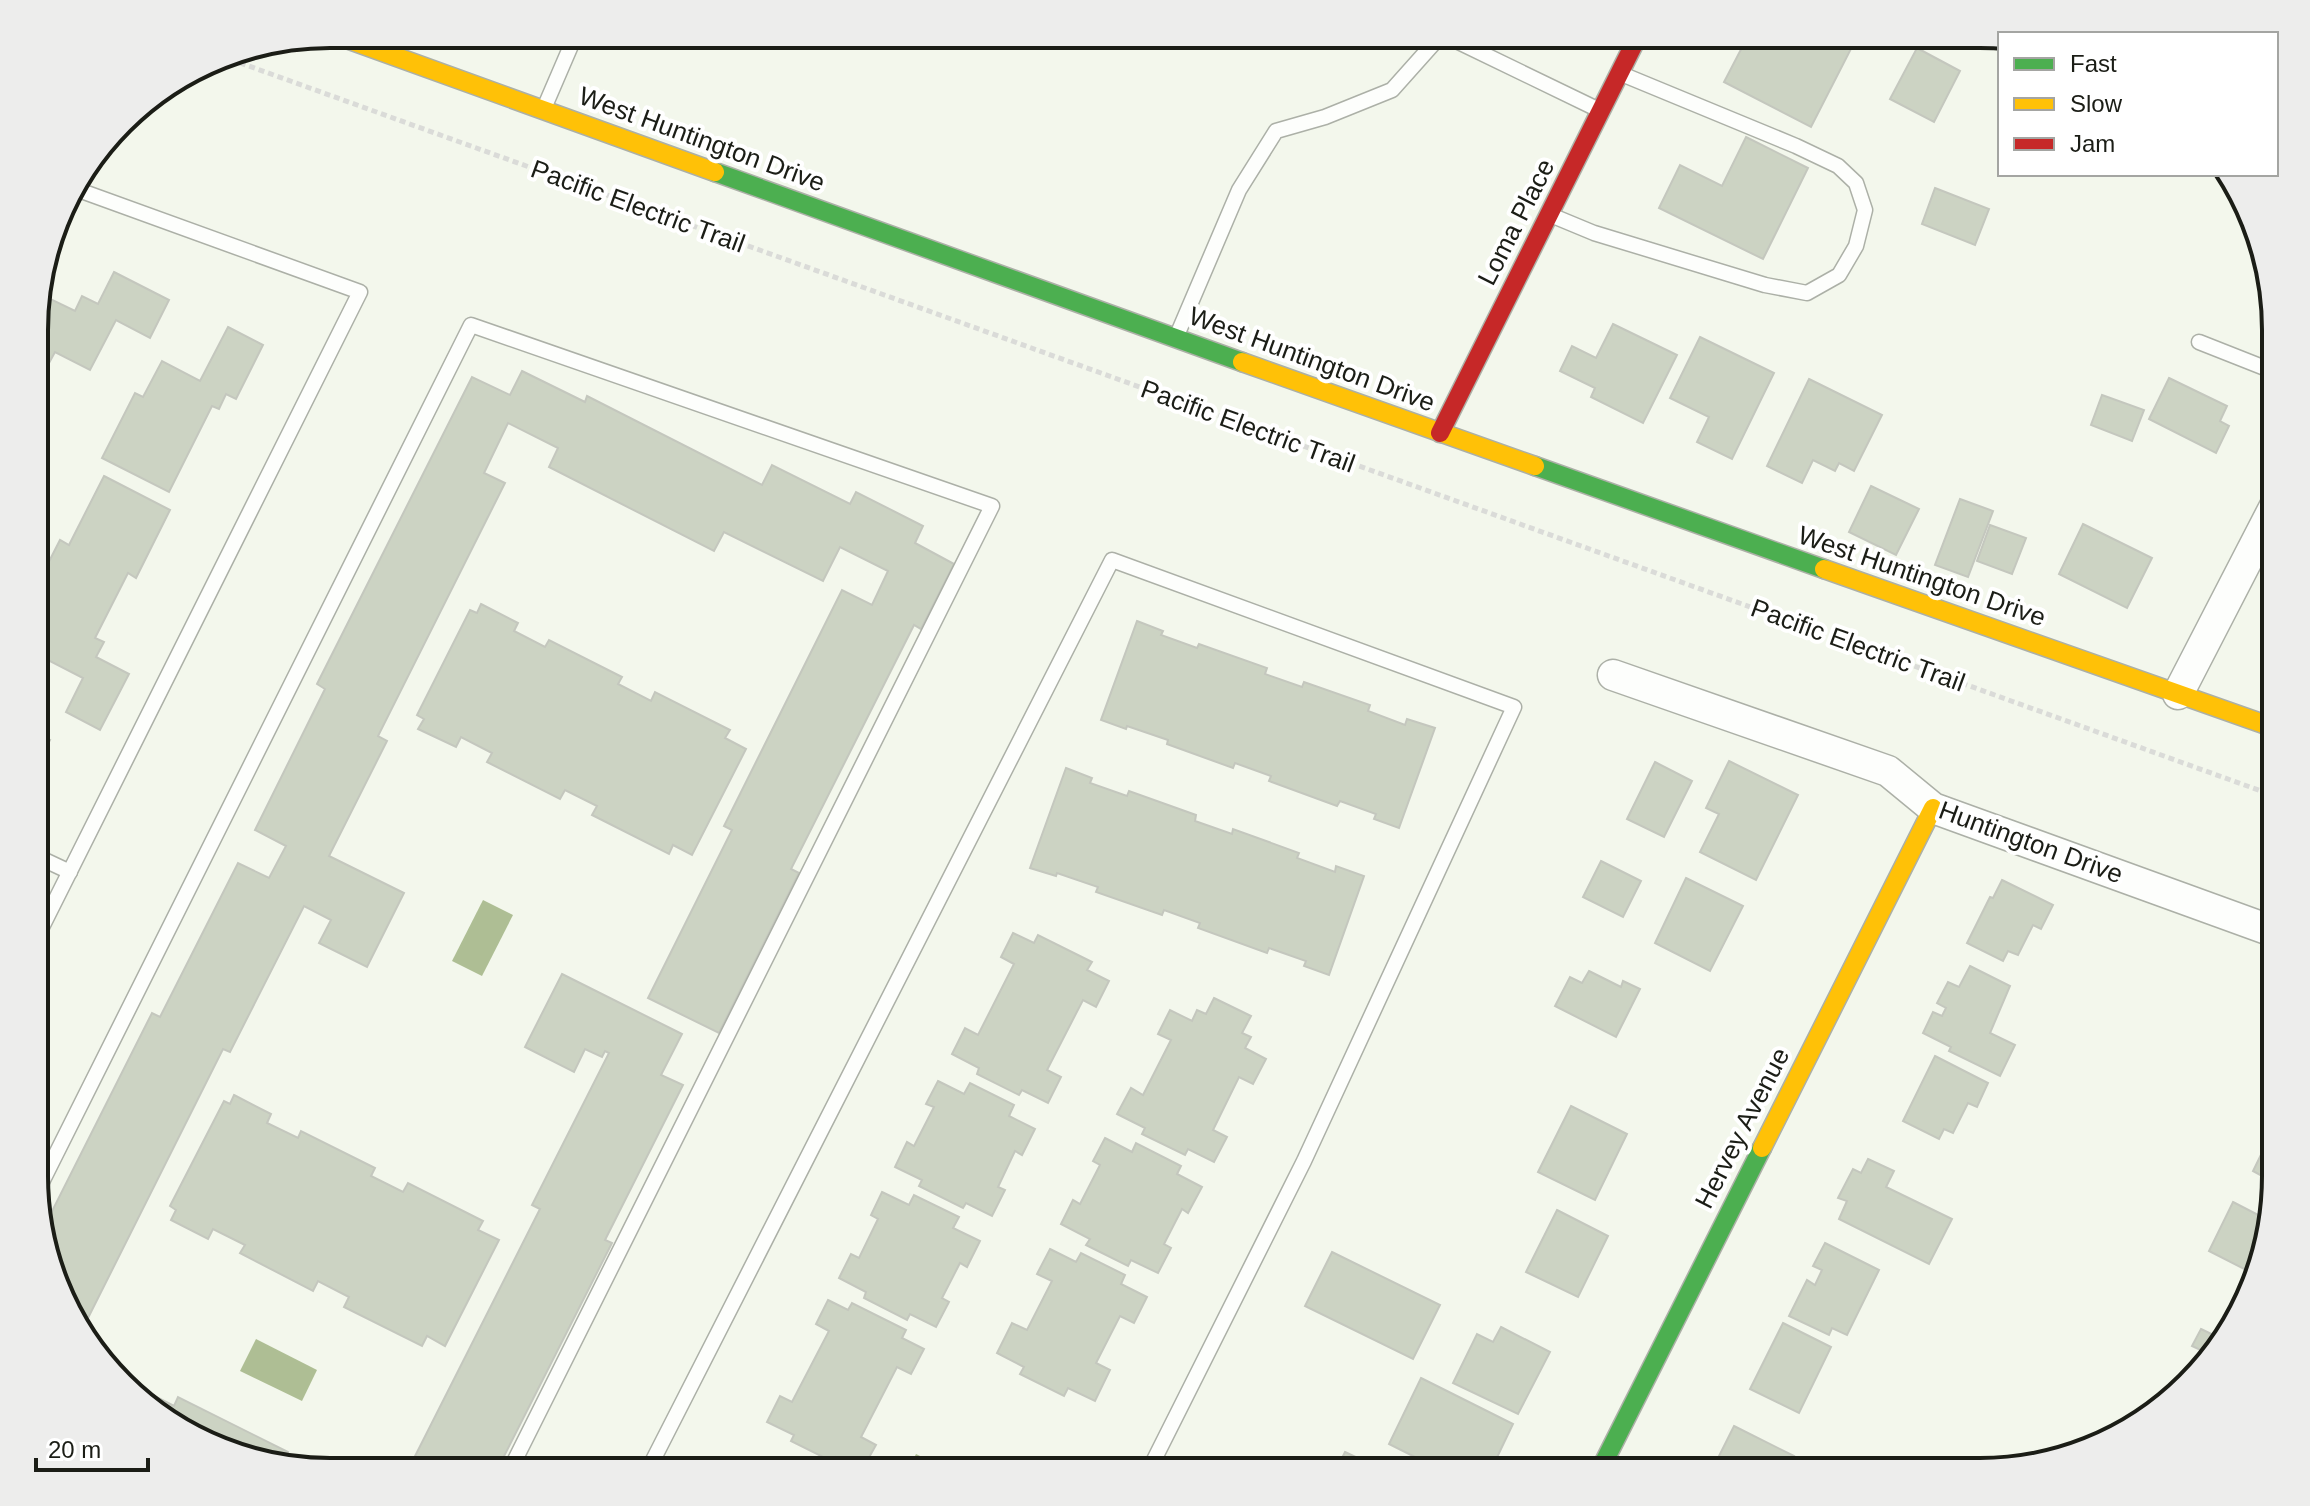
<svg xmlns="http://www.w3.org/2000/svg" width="2310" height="1506" font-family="Helvetica,sans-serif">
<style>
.water{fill:#aebe94}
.building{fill:#ccd3c3;stroke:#c4c7be;stroke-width:2}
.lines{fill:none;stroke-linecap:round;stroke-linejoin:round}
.lane-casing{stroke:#acb0a7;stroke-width:17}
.street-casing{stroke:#acb0a7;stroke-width:33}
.fast-casing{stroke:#acb0a7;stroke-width:21}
.slow-casing{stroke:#acb0a7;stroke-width:21}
.jam-casing{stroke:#acb0a7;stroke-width:21}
.path{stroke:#dadbd8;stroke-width:5;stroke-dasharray:6 4;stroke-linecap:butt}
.lane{stroke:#fdfefc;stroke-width:14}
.street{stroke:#fdfefc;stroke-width:30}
.fast{stroke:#4caf50;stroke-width:18}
.slow{stroke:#ffc107;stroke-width:18}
.jam{stroke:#c62828;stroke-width:18}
.labels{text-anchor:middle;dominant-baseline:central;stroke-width:8;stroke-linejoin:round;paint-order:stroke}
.street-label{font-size:26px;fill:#1b1d16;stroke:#fff}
.rim{fill:none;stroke:#1b1d16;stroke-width:4}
</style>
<rect width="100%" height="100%" fill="#f3f7ec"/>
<!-- water -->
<g class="water">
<path d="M483,900L513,915L482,976L452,961Z"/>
<path d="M256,1339L317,1370L302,1401L240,1371Z"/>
<path d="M916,1454L947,1469L946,1472H907Z"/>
</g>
<!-- building -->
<g class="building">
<path d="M1749,34H1846L1856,39L1811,127L1724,82Z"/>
<path d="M1917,48L1960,71L1934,122L1890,99Z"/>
<path d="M1746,137L1808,168L1763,259L1659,208L1680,165L1722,186Z"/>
<path d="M1935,188L1989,209L1975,245L1922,224Z"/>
<path d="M114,272L169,300L150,338L116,320L90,370L55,352L42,376L36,373V292L75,311L82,296L98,304Z"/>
<path d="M1613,324L1677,355L1643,423L1591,397L1595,388L1560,371L1572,346L1596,358Z"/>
<path d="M228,327L263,345L236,399L226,394L219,409L212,406L169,492L102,458L135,393L143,397L162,361L200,381Z"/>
<path d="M1700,337L1774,373L1732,459L1697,442L1709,417L1670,398Z"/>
<path d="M522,371L585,402L587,396L762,485L772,465L850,504L856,492L923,526L915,543L954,564L921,629L914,625L791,869L799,873L719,1033L648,998L732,830L724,826L842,590L872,605L888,571L840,547L823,581L724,532L714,551L549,467L558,448L508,423L484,473L505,483L378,736L387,741L329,856L404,893L367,967L319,943L331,920L304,906L230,1052L223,1049L81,1332L74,1324L42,1231L152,1013L160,1017L238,863L269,878L286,846L255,830L325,689L317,684L472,377L510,395Z"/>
<path d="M2169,378L2227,406L2220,421L2229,426L2216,453L2149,419Z"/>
<path d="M1809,379L1882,415L1854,471L1839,463L1835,471L1813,460L1802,483L1767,466Z"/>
<path d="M2102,395L2144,410L2132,441L2091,425Z"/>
<path d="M104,476L170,510L136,578L128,573L95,638L104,642L96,657L129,674L100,730L66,712L83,678L36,654V587L60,540L69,545Z"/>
<path d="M1871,486L1919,509L1896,555L1849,532Z"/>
<path d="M1960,499L1993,511L1968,577L1935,565Z"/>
<path d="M2083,524L2152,558L2127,608L2059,574Z"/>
<path d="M1990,525L2026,538L2012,574L1977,561Z"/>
<path d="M481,604L518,623L514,631L545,647L549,640L622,677L618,684L651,701L655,692L730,730L725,738L746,749L692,855L673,845L669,854L592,815L597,806L565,790L560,799L487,762L492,753L461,737L456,747L418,729L424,719L417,715L470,610L477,613Z"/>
<path d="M1137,621L1163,631L1161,635L1197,648L1199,644L1267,668L1265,674L1302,687L1304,682L1370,705L1368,711L1405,725L1407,719L1435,728L1399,828L1374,819L1376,814L1340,801L1337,806L1269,781L1271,776L1235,763L1233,768L1167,744L1168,740L1127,726L1126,729L1101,720Z"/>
<path d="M36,733L50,740L36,767Z"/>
<path d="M1729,761L1798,795L1756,880L1700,852L1719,814L1706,808Z"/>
<path d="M1655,762L1692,781L1664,837L1627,819Z"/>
<path d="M1066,768L1092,778L1090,783L1127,796L1129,791L1196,815L1195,821L1232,834L1233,829L1299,853L1297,858L1335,872L1336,866L1364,876L1329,975L1304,966L1306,961L1269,948L1267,953L1198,928L1200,923L1164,910L1162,915L1096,892L1098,887L1057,873L1056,876L1030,868Z"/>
<path d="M1601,861L1641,881L1623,917L1583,897Z"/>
<path d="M1686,878L1743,906L1710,971L1655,943Z"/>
<path d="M2002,880L2053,905L2041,929L2033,925L2018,955L2008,951L2003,961L1967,943L1990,897L1993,898Z"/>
<path d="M1013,933L1034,943L1038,935L1092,962L1087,970L1109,981L1096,1007L1083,1000L1047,1070L1061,1077L1048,1103L1022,1090L1019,1095L977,1074L979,1068L952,1054L965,1028L978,1035L1014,964L1001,957Z"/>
<path d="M1970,966L2010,986L1990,1033L2015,1045L2000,1076L1949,1051L1951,1047L1923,1033L1933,1012L1942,1016L1946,1008L1937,1003L1948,982L1959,987Z"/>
<path d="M1589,971L1621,987L1623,981L1640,989L1616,1037L1555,1006L1570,977L1582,983Z"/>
<path d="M562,974L682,1034L661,1075L683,1085L605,1240L612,1243L496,1472H407L540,1209L532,1205L609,1053L605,1051L602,1057L585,1049L574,1072L525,1047Z"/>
<path d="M1214,998L1251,1016L1242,1033L1251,1037L1245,1048L1266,1059L1253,1084L1239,1077L1213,1130L1227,1137L1214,1162L1188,1149L1185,1155L1142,1134L1145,1128L1117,1114L1131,1088L1143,1095L1171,1040L1158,1034L1170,1010L1192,1021L1197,1010L1206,1014Z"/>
<path d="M1935,1056L1988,1083L1977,1107L1968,1103L1953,1133L1944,1129L1939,1139L1903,1121Z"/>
<path d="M938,1081L964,1094L970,1083L1014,1105L1009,1116L1035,1129L1022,1155L1015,1151L998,1187L1005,1190L992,1216L966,1203L963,1208L919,1186L922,1180L895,1167L907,1142L914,1146L934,1107L926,1104Z"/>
<path d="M234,1095L271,1114L267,1123L298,1138L301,1131L375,1168L371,1176L403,1192L408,1183L483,1221L478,1230L499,1240L445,1346L427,1336L422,1346L344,1307L349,1297L318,1281L313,1291L240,1253L245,1245L213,1229L208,1239L171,1220L176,1210L170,1206L224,1101L230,1104Z"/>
<path d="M1571,1106L1627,1134L1595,1200L1538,1172Z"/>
<path d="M2275,1126V1183L2253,1171Z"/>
<path d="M1105,1138L1132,1152L1136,1143L1181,1166L1177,1174L1202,1187L1188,1213L1182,1209L1164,1244L1171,1248L1158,1273L1131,1260L1128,1266L1086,1245L1090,1239L1061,1224L1073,1200L1080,1204L1100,1165L1093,1161Z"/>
<path d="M1868,1159L1894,1171L1886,1187L1952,1219L1929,1264L1839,1219L1847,1201L1838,1198L1853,1169L1861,1173Z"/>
<path d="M882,1192L909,1205L914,1195L959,1217L953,1228L980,1241L967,1267L960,1263L942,1298L949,1302L936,1327L910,1314L907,1320L864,1298L866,1292L839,1278L851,1254L859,1258L878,1219L871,1215Z"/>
<path d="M2233,1202L2270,1221L2258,1276L2209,1251Z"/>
<path d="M1557,1210L1608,1236L1578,1297L1526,1272Z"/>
<path d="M1825,1243L1879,1270L1847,1335L1832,1328L1829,1335L1789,1316L1807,1280L1815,1285L1822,1270L1813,1266Z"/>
<path d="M1050,1249L1076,1262L1081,1253L1125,1275L1121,1284L1147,1297L1134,1323L1120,1316L1096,1363L1110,1370L1095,1401L1068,1388L1064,1396L1020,1374L1024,1367L997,1353L1012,1323L1027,1330L1052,1281L1037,1274Z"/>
<path d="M1332,1252L1440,1305L1413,1359L1305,1306Z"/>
<path d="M828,1300L848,1310L852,1303L906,1330L902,1338L924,1349L911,1374L897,1367L861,1437L876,1445L862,1470L836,1457L833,1462L791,1441L794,1435L767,1422L780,1396L792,1402L829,1331L816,1324Z"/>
<path d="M1783,1323L1831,1347L1799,1413L1750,1389Z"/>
<path d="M1501,1327L1550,1352L1518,1414L1453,1383L1477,1334L1493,1342Z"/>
<path d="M2201,1329L2226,1341L2198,1366L2205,1352L2192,1346Z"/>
<path d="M1421,1378L1513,1424L1490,1472H1437L1439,1469L1389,1444Z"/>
<path d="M129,1383L174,1406L178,1397L288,1452L284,1461L295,1466L235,1456L165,1422Z"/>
<path d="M1734,1426L1794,1456L1786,1471L1712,1470Z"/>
<path d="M1345,1452L1379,1468L1377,1472H1335Z"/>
<path d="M1971,1458L1998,1471H1964Z"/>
<path d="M1834,1460L1857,1471H1829Z"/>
</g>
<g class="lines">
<defs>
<g id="lane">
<path d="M545,106L576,34"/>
<path d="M1553,216L1594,233L1765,285L1807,293L1839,275L1856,246L1865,210L1856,183L1838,166L1796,146L1624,75"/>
<path d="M1178,333L1239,190L1276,131L1325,117L1392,90L1442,34L1597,109"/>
<path d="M2199,342L2275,372"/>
<path d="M36,856L70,872"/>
<path d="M36,939L360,292L73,188"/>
<path d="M36,1194L471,325L992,506L509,1472"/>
<path d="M647,1472L1112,560L1514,707L1304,1161L1148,1472"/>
</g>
<g id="street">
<path d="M1613,675L1888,771L1933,808L2275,932"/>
<path d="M2178,694L2275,506"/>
</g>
<g id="fast">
<path d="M715,172L1242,362"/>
<path d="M1535,466L1824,569"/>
<path d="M1599,1472L1762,1148"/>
</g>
<g id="slow">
<path d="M333,34L715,172"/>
<path d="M1242,362L1535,466"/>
<path d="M1824,569L2275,728"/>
<path d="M1762,1148L1933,808"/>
</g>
<path id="jam" d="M1440,433L1639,34"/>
</defs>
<!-- lane casing -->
<use href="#lane" class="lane-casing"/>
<!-- street casing -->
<use href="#street" class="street-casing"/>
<!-- fast casing -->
<use href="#fast" class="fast-casing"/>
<!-- slow casing -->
<use href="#slow" class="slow-casing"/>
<!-- jam casing -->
<use href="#jam" class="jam-casing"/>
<!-- path -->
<path class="path" d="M221,56L2275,796"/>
<!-- lane -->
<use href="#lane" class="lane"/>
<!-- street -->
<use href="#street" class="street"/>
<!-- fast -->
<use href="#fast" class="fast"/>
<!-- slow -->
<use href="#slow" class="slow"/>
<!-- jam -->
<use href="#jam" class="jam"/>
</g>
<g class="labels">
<!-- street labels -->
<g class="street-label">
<text transform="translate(702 139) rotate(20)">West Huntington Drive</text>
<text transform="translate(638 206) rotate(20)">Pacific Electric Trail</text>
<text transform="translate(1516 222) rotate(-63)">Loma Place</text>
<text transform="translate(1312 359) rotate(20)">West Huntington Drive</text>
<text transform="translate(1248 426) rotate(20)">Pacific Electric Trail</text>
<text transform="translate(1922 576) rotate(19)">West Huntington Drive</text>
<text transform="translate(1858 645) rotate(20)">Pacific Electric Trail</text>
<text transform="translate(2031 842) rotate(20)">Huntington Drive</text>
<text transform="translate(1742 1128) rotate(-63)">Hervey Avenue</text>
</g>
</g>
<!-- crop -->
<path d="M0 0H2310V1506H0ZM330 48H1980A282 282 0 0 1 2262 330V1176A282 282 0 0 1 1980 1458H330A282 282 0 0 1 48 1176V330A282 282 0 0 1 330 48Z" fill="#ededec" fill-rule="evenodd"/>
<path class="rim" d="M330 48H1980A282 282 0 0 1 2262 330V1176A282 282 0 0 1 1980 1458H330A282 282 0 0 1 48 1176V330A282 282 0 0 1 330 48Z"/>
<!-- legend -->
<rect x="1998" y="32" width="280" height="144" fill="#ffffff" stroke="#a4a5a2" stroke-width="2"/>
<rect x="2014" y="58" width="40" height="12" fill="#4caf50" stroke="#a4a5a2" stroke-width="2"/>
<text x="2070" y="72" font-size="24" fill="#1b1d16">Fast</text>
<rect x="2014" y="98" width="40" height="12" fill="#ffc107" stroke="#a4a5a2" stroke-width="2"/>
<text x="2070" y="112" font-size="24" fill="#1b1d16">Slow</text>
<rect x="2014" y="138" width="40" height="12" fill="#c62828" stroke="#a4a5a2" stroke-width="2"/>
<text x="2070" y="152" font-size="24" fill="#1b1d16">Jam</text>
<!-- scale -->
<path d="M36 1458v12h112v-12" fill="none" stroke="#1b1d16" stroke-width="4"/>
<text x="48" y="1458" font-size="24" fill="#1b1d16" stroke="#ffffff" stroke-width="6" paint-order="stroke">20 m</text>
</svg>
